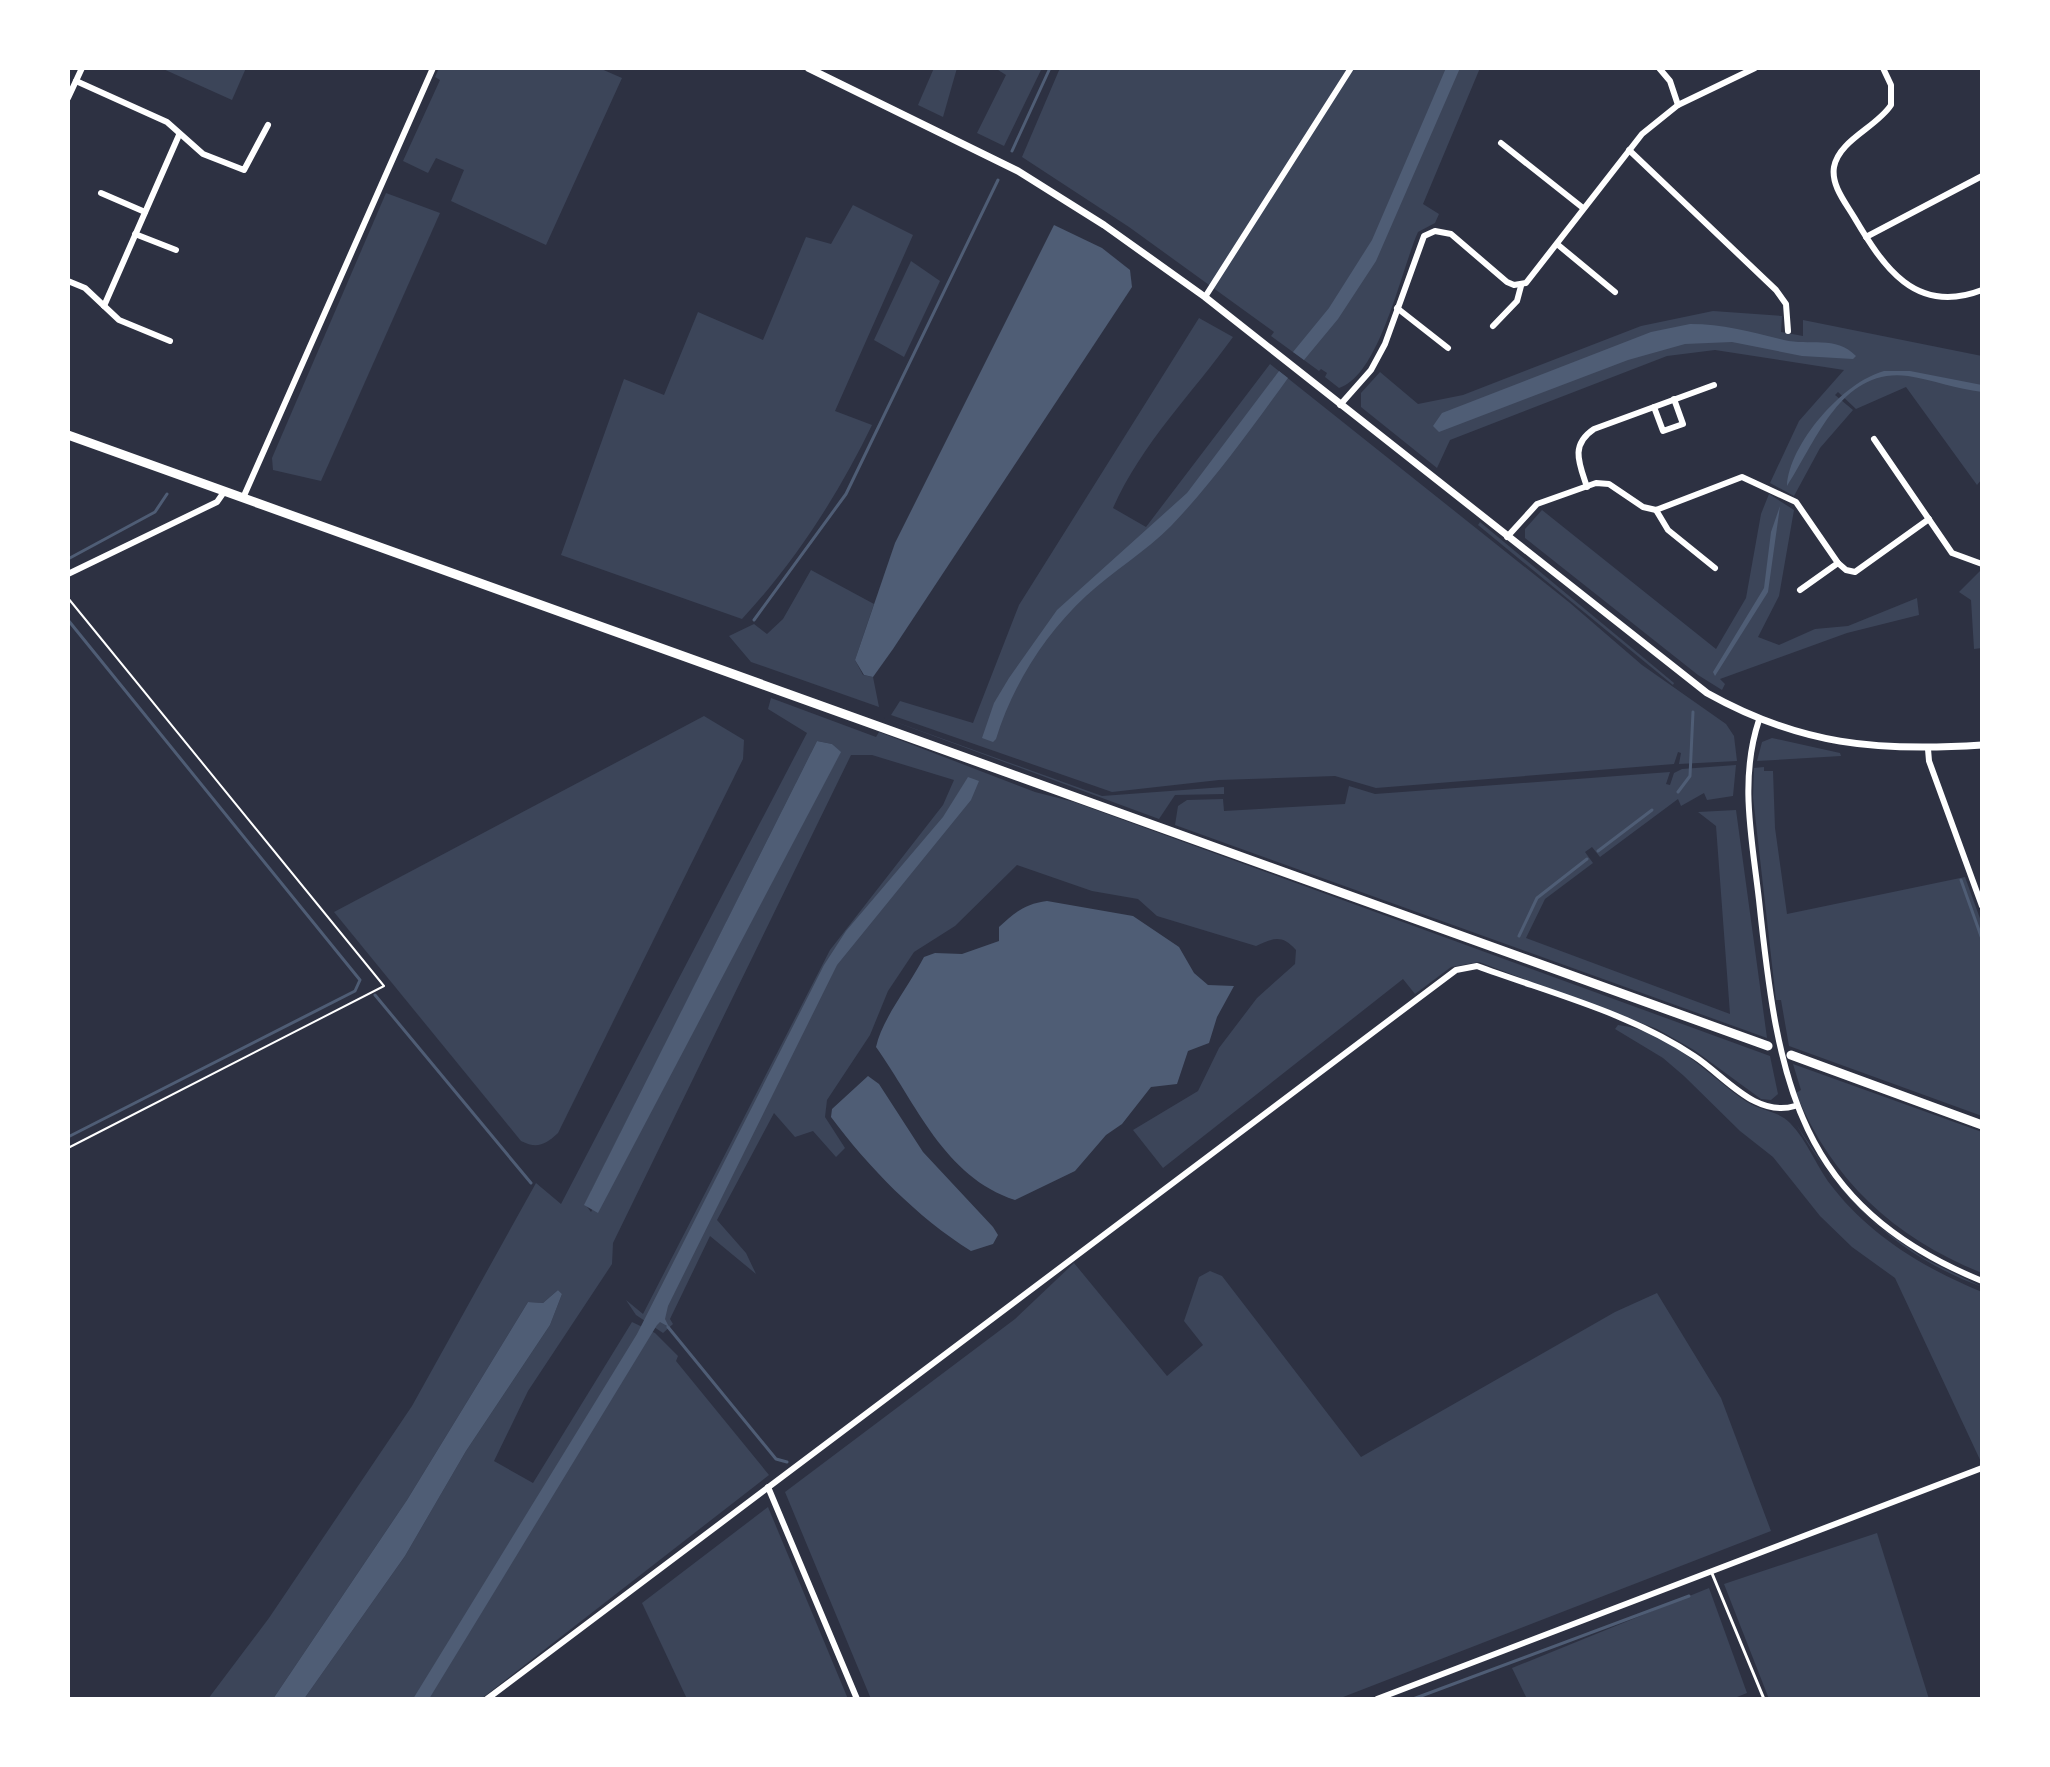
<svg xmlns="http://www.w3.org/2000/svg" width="2050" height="1767" font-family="'IBM Plex Serif',serif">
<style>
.green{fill:#3c4559;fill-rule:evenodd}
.water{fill:#4f5d75}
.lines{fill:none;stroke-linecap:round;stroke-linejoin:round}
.stream{stroke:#4f5d75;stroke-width:3}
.path{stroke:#fff;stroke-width:2}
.service{stroke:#fff;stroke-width:3}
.minor{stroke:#fff;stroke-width:6}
.tertiary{stroke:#fff;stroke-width:7}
.primary{stroke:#fff;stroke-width:9}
</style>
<rect width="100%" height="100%" fill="#2d3142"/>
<!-- green -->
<g class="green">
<path d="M161,68H246L232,100Z"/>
<path d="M439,68H599L622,78L546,245L451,201L464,170L436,158L428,173L403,161L440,80L435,77Z"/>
<path d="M934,68H957L943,117L918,105Z"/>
<path d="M995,68H1042L1004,146L977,133L1006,75Z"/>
<path d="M1060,68H1480L1423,204L1439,214L1435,223L1418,232C1401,270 1380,375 1339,388L1325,377L1327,373L1321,369L1319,371L1271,336L1274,332L1129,227L1022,157Z"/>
<path d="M386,193L440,213L321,481L273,470L272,458Z"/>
<path d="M853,205L913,235L835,411L872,425C838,495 795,562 742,619L561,555L624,379L664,395L698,312L763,340L806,237L831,244Z"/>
<path d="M911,261L940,281L904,357L874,340Z"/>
<path d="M1713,311L1782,316L1781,332L1803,336V320L1982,356V479L1977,485L1906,387L1856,409L1838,392L1835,395L1853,410L1820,448L1794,496L1770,483L1799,421L1844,370L1715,350L1667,356L1450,440L1437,468L1361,407V393L1380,372L1418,404L1463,395L1641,326Z"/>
<path d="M1199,318L1233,337C1192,394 1142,443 1113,508L1146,527L1270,364L1570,603L1642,665L1726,724L1734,736L1737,761L1679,764L1681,753L1678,752L1674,764L1376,788L1335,776L1219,780L1112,792L891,715L900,701L973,723L1019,605Z"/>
<path d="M1769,494L1794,510L1779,596L1758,637L1779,645L1815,629L1848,626L1917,598L1919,615L1847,633L1720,679L1725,684L1722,690L1698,675L1525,538V529L1542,510L1716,649L1746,598L1761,514Z"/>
<path d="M1480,522L1674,683L1673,685L1478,525Z"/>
<path d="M1982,569V648L1974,649L1971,600L1959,592Z"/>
<path d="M811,570L874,604L855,660L863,675L873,677L879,707L751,662L729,636L754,624L767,634L783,619Z"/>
<path d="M771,698L876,737L879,732L1035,792L1074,802L1770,1056L1778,1094L1771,1100L1761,1099L1694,1050L1657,1029L1479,962L1451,967L1415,994L1403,979L1163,1168L1133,1130L1198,1091L1219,1048L1257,998L1295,964L1296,950C1282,934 1273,938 1256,946L1157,916L1138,899L1092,891L1017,865L955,926L914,952L888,991L870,1035L827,1100L825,1117L845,1148L836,1157L813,1131L795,1137L774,1113L717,1220L746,1253L756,1274L710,1236L670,1319L673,1324L663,1333L636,1315L626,1300L643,1314L830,950L943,805L954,780L872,755H851L613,1243L612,1264L528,1391L494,1461L533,1483L632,1322L655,1333L678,1356L676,1361L769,1475L481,1699H304L405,1556L466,1451L550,1325L562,1294L558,1290L543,1303L528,1302L407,1500L273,1699H208L269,1618L412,1406L536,1183L561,1204L807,733L768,709ZM817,741L832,744L840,753L591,1212L585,1204Z"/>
<path d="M704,716L744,740L743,759L558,1133C545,1145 537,1149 521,1141L334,912Z"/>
<path d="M882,717L1102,796L1224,787V794L1175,795L1159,819Z"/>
<path d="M1772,738L1840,753L1841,756L1757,761L1762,742Z"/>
<path d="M1736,765L1733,796L1707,800L1704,793L1681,806L1678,799L1600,857L1592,847L1585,852L1593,863L1545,899L1526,938L1730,1014L1716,826L1698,812L1736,810L1767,1038L1175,825L1178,806L1187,800L1223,799L1224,811L1345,804L1349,786L1375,794L1670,772L1666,784L1670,785L1674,773L1682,769Z"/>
<path d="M1764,767V771H1773L1775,828L1787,914L1965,877L1982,924V1116L1789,1046L1781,1000H1776L1753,797L1754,768Z"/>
<path d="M1618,1025C1669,1030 1707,1075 1747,1102C1761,1111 1779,1111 1790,1123C1808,1141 1817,1169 1834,1189C1872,1237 1926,1269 1982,1292V1464L1895,1278L1852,1247L1820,1216L1773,1157L1740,1131L1684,1076L1663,1058L1615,1029Z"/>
<path d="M1793,1064L1982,1132V1273C1895,1238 1832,1181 1796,1093L1801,1090Z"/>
<path d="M1796,1124L1831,1177L1875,1224L1923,1258L1982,1287C1898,1256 1841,1201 1796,1124Z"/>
<path d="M1074,1263L1167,1376L1203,1345L1184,1321L1199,1277L1210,1271L1222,1276L1361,1457L1615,1312L1657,1293L1721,1398L1771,1531L1338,1699H871L785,1492L1015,1319Z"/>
<path d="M768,1507L848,1699H687L642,1603Z"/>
<path d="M1877,1533L1929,1699H1769L1724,1584Z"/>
<path d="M1709,1588L1747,1693L1732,1699H1527L1512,1668Z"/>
</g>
<!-- water -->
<g class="water">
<path d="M1446,68H1460L1376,261L1338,319L1304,360L1293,352L1329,308L1372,240Z"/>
<path d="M1054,225L1102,248L1130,270L1132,287L893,649L873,677L864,675L855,660L895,543Z"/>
<path d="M1690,324C1724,324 1752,332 1784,340C1809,346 1836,335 1856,356L1853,359L1802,356L1732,342L1685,344L1628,360L1439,432L1433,426L1442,413L1651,332Z"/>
<path d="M1279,371L1288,378C1251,429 1214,481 1171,526C1145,552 1113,571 1086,596C1045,634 1012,686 996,739L993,742L982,738L994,703L1009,678L1057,610L1187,493Z"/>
<path d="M1884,371H1910L1982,385V392C1957,389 1933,380 1908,376C1841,367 1816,442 1787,486C1789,444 1843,382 1884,371Z"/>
<path d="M1780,506L1768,592L1715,676L1713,672L1764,588L1771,532Z"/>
<path d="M817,741L832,744L841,752L598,1213L584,1205Z"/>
<path d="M968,777L979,781L971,800L837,965L668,1306L665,1319L669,1327L660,1322L657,1325L429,1699H413L637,1334L824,965L846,931L943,817Z"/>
<path d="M1047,901L1133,916L1179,947L1194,973L1208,985L1234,986L1217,1017L1209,1043L1188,1051L1177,1084L1151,1087L1122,1124L1106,1135L1075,1171L1015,1200C944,1177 916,1103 876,1047C882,1019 909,986 924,957L935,953L962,954L999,941V927C1015,912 1025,904 1047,901Z"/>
<path d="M868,1076L879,1084L923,1152L993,1227L998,1235L993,1244L971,1251C917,1217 869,1168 831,1117L832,1109Z"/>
<path d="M558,1290L562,1294L550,1325L466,1451L405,1556L304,1699H273L407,1500L528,1302L543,1303Z"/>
</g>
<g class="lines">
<!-- stream -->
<g class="stream">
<path d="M1012,151L1050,68"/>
<path d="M68,559L155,512L167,494"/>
<path d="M68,620L360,980L355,991L68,1137"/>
<path d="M754,620L846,494L998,180"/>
<path d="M1678,792L1690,776L1693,712"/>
<path d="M1598,851L1652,810"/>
<path d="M1961,880L1982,939"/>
<path d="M1519,936L1537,898L1587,859"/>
<path d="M375,995L531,1183"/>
<path d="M668,1327L776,1459L787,1462"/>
<path d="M1413,1699L1689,1596"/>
</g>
<!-- path -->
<path class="path" d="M68,598L384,986L68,1148"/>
<!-- service -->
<path class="service" d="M1711,1571L1764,1699"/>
<!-- minor -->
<g class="minor">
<path d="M1659,68L1670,81L1678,105"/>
<path d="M1883,68L1891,85V105C1877,127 1839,140 1834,167C1831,185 1845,202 1854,217C1883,266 1915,316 1982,290"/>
<path d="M76,81L167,122L203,154L244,170L268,125"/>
<path d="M68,98L82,68"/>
<path d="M1501,143L1583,208"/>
<path d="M1629,150L1776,290L1786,304L1788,331"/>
<path d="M101,193L145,212"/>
<path d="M135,234L176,250"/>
<path d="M1866,237L1982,176"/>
<path d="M1557,244L1615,292"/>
<path d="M68,281L85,288L119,320L170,341"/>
<path d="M1205,297L1351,68"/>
<path d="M104,306L179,135"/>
<path d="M1397,308L1448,348"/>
<path d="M1493,326L1517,301L1521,286"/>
<path d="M1340,405L1371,370L1385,344L1424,236L1435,231L1451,234L1507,282L1514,285L1526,283L1642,134L1678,105L1755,68"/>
<path d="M1654,407L1663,431L1683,424L1674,399"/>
<path d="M1874,439L1952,553L1982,564"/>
<path d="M1587,487C1579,463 1570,445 1594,429L1714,385"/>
<path d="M243,498L433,68"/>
<path d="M1656,510L1668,530L1715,568"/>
<path d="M1507,537L1537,504L1596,483L1609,484L1643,507L1656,510L1742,477L1796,502L1838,563L1846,570L1855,572L1929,519"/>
<path d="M68,574L217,502L224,492"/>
<path d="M1800,590L1838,563"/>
<path d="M1759,720C1739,780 1752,838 1759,900C1778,1080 1796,1205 1982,1281"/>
<path d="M1928,749L1929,761L1982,906"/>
<path d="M768,1487L857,1699"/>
<path d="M487,1699L1456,970L1477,966C1550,993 1630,1013 1694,1056C1725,1076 1755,1118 1795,1106"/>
<path d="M1377,1699L1982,1468"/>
</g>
<!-- tertiary -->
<path class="tertiary" d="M808,68L1018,171L1104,225L1205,297L1707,693C1800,745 1877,752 1982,745"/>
<!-- primary -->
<g class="primary">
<path d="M68,435L1768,1046"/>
<path d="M1791,1055L1982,1125"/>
</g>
</g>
<!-- border -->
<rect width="2050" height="1767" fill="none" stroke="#ffffff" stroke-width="140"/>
</svg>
